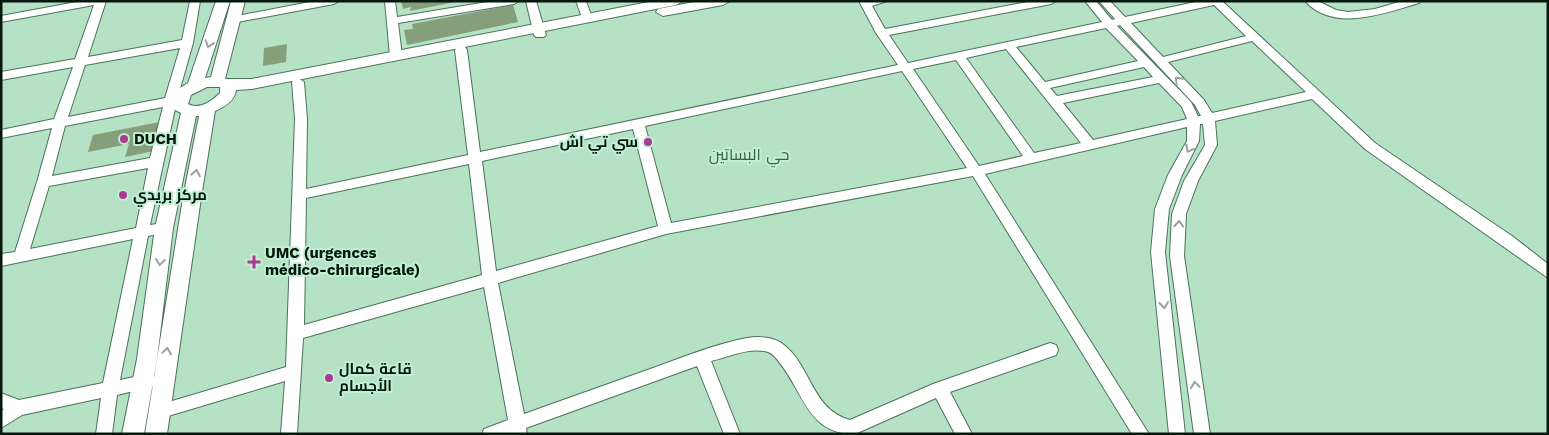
<svg xmlns="http://www.w3.org/2000/svg" width="1549" height="435" font-family="'Work Sans',Cairo,sans-serif">
<style>
.building{fill:#859f7a}
.lines{fill:none;stroke-linecap:round;stroke-linejoin:round}
.minor-casing{stroke:#4a735a;stroke-width:2}
.major-casing{stroke:#4a735a;stroke-width:2}
.minor{fill:#fff;fill-rule:evenodd}
.major{fill:#fff;fill-rule:evenodd}
.oneway{stroke:#9ba29e}
.poi-dot{fill:#ac3a94;stroke:#c1efd2;stroke-width:2}
.labels{text-anchor:middle;dominant-baseline:central;stroke-width:4;stroke-linejoin:round;paint-order:stroke}
.poi-label{font-size:15px;font-weight:bold;fill:#06170d;stroke:#c1efd2;text-anchor:start}
.neighbourhood-label{font-size:16px;fill:#376048;stroke:#c1efd2}
</style>
<rect width="100%" height="100%" fill="#b5e1c5"/>
<!-- building -->
<g class="building">
<path d="M401,1H455V2L410,11L411,7L403,9Z"/>
<path d="M513,5L518,22L407,45L404,30L413,29L412,24Z"/>
<path d="M287,44L286,62L263,66L264,48Z"/>
<path d="M160,122L154,151L125,157L129,144L88,152L93,135Z"/>
</g>
<g class="lines">
<defs>
<g id="minor">
<path d="M82,1H106L88,57L182,40L190,1H200L193,43L178,96L183,100L181,103L176,104L150,225L164,223L169,224L171,228L169,232L148,236L120,380L148,374L154,376L156,381L154,386L117,395L112,434H96L101,398L22,415L1,428V411L4,409L1,408V393L19,400L103,383L133,239L1,266V254L15,252L37,182L52,128L1,138V130L54,119L73,67L1,80V72L75,59L94,5L1,22V16ZM180,48L165,98L68,117L85,65ZM163,107L150,158L52,176L65,126ZM148,168L136,228L30,249L49,186Z"/>
<path d="M315,1H339L334,4L232,23L227,20L232,17Z"/>
<path d="M385,1H395L397,17L493,1H519L514,4L398,23L402,56L396,60L390,56Z"/>
<path d="M526,1H536L546,35L544,37H536L534,35Z"/>
<path d="M576,1H586L592,18L591,20H583Z"/>
<path d="M859,1H887L872,6L885,29L1033,1H1056L1051,4L889,35L908,63L1102,22L1085,1H1096L1112,20L1115,19L1099,1H1110L1125,17L1200,1H1222L1375,143L1512,236L1548,264V278L1365,149L1312,99L1215,121L1217,145L1198,181L1186,214L1184,256L1210,434H1194L1170,256L1172,214L1184,181L1205,145L1203,124H1200L1199,141L1182,175L1169,209L1165,252L1185,434H1169L1151,252L1155,209L1168,175L1187,141V127L985,174L1149,434H1132L973,176L666,234L498,283L524,414C567,399 610,383 653,368C684,357 715,344 747,338C759,336 775,337 784,345C811,366 812,410 850,420L933,384L1050,343L1056,345L1058,350L1056,355L950,392L972,434H955L936,398L855,434C807,434 804,392 779,362C775,356 771,352 764,351C747,348 728,357 711,361L740,434H724L697,366L526,428L527,434H482L484,429L508,420L484,287L303,338L297,434H281L285,381L158,419L152,417L150,412L152,407L286,367L295,119L292,82L294,79L298,78L304,82L307,119L306,189L468,155L455,50L457,47H465L467,50L480,152L898,65L876,33ZM1214,5L1246,36L1163,57L1131,23ZM1120,25L1195,105L1201,116H1198L1191,102L1117,26ZM1106,28L1138,61L1045,82L1016,47ZM1252,41L1306,92L1212,113L1204,100L1168,62ZM1006,49L1081,143L1034,153L966,58ZM956,60L1023,156L979,166L913,69ZM1144,67L1153,77L1057,96L1050,88ZM902,71L967,168L671,223L645,126ZM1159,83L1182,107L1187,119L1093,140L1063,103ZM633,129L658,226L496,271L482,161ZM469,164L482,275L304,325L306,198Z"/>
<path d="M1305,1H1318L1336,10L1348,12L1375,9L1402,1H1420L1419,3C1385,13 1334,33 1305,1Z"/>
</g>
<g id="major">
<path d="M216,1H230L205,78L211,77L231,1H245L225,79H252L654,1H683L676,5L252,89L236,90C235,101 224,107 215,111L201,198L167,434H145L183,198L199,116H196L173,228L157,359L144,434H122L137,359L155,228L181,113L175,110L172,101L180,88L188,83ZM207,87H220V93C212,101 200,110 188,104L191,95Z"/>
<path d="M699,1H730L723,5L663,16L656,12L658,9Z"/>
</g>
</defs>
<!-- minor casing -->
<use href="#minor" class="minor-casing"/>
<!-- major casing -->
<use href="#major" class="major-casing"/>
<!-- minor -->
<use href="#minor" class="minor"/>
<!-- major -->
<use href="#major" class="major"/>
</g>
<!-- one-way arrows -->
<defs><path id="oneway-chevron" d="M-2-3.5L2.5 0L-2 3.5" fill="none" stroke-width="1.6" stroke-linecap="round" stroke-linejoin="round" transform="scale(1.25)"/></defs>
<g class="oneway">
<use href="#oneway-chevron" transform="translate(209 44) rotate(109)"/>
<use href="#oneway-chevron" transform="translate(1178 80) rotate(-134)"/>
<use href="#oneway-chevron" transform="translate(1189 149) rotate(119)"/>
<use href="#oneway-chevron" transform="translate(196 173) rotate(-80)"/>
<use href="#oneway-chevron" transform="translate(1179 224) rotate(-87)"/>
<use href="#oneway-chevron" transform="translate(160 262) rotate(97)"/>
<use href="#oneway-chevron" transform="translate(1164 305) rotate(84)"/>
<use href="#oneway-chevron" transform="translate(167 351) rotate(-81)"/>
<use href="#oneway-chevron" transform="translate(1195 385) rotate(-98)"/>
</g>
<!-- markers -->
<g class="poi-dot">
<circle cx="124" cy="139" r="5"/>
<circle cx="648" cy="142" r="5"/>
<circle cx="123" cy="195" r="5"/>
<path d="M251.5 254.5h5v5h5v5h-5v5h-5v-5h-5v-5h5z"/>
<circle cx="329" cy="378" r="5"/>
</g>
<g class="labels">
<!-- poi labels -->
<g class="poi-label">
<text x="134" y="139">DUCH</text>
<text x="638" y="142" text-anchor="end">سي تي اش</text>
<text x="133" y="195">مركز بريدي</text>
<text x="265" y="253">UMC (urgences<tspan x="265" dy="17">médico-chirurgicale)</tspan></text>
<text x="339" y="369">قاعة كمال<tspan x="339" dy="17">الأجسام</tspan></text>
</g>
<!-- neighbourhood labels -->
<g class="neighbourhood-label">
<text x="749" y="154">حي البساتين</text>
</g>
</g>
<!-- border -->
<rect width="1549" height="435" fill="none" stroke="#06170d" stroke-width="5"/>
</svg>
